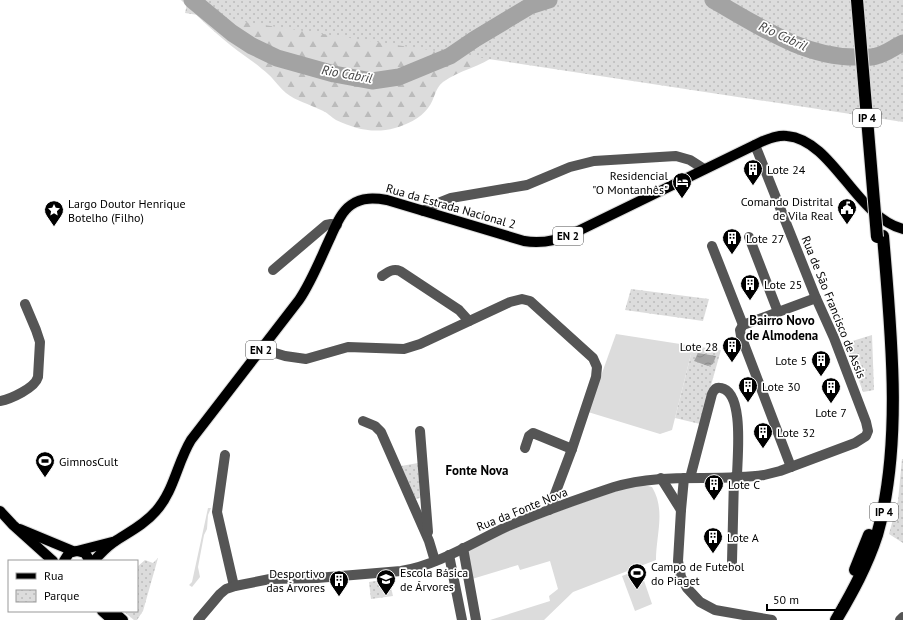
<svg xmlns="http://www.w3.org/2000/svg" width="903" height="620" font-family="'PT Sans',sans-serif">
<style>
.grass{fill:#dcdcdc}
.forest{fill:url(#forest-firs)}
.park{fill:url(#park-dots)}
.water{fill:url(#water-waves)}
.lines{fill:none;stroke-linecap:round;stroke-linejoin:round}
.river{stroke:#a3a3a3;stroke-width:17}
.major-casing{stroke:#dbdbdb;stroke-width:12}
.highway-casing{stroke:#dbdbdb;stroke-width:14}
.minor{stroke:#555;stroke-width:10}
.major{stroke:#000;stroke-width:10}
.highway{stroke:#000;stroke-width:12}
.highway-bridge-casing{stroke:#dbdbdb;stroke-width:14;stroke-linecap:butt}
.highway-bridge{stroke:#000;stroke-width:12}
.labels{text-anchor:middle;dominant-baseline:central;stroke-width:3.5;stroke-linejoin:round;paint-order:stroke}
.shield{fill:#fff;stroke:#4c4c4c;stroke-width:1}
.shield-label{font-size:11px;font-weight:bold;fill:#000}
.poi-label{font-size:12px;fill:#000;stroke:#fff;text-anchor:start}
.street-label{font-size:12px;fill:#000;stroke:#fff}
.water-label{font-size:13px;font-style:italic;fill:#444;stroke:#fff}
.neighbourhood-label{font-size:13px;font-weight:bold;fill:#000;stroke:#fff}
</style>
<defs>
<pattern id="forest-firs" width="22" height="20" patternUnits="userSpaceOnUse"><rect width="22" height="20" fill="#dcdcdc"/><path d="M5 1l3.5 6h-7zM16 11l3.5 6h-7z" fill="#bbb"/></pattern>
<pattern id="park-dots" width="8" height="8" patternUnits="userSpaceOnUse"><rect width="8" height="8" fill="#dcdcdc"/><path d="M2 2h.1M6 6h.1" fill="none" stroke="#bbb" stroke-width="1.8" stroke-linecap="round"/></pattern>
<pattern id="water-waves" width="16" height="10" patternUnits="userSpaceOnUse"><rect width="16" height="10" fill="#a3a3a3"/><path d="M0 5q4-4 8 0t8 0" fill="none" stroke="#8b8b8b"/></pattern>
</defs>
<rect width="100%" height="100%" fill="#fff"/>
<!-- grass -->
<g class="grass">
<path d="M616,334L693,346L672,430L660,434L588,412Z"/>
<path d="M640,484L652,487C666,510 656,535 656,560L573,592L544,620H490L550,601L549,596L558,589L550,561L520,570L518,565L472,579L468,549C525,523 580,502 640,484Z"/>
<path d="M208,508H211L208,515L207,529L204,535L198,567L200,577L192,587L189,585L192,582Z"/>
<path d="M640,569L652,604L635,611L622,576Z"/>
</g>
<!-- forest -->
<path class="forest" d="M181,0H851L497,54C481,67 459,70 443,82C434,89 435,100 428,108C421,118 406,125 395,128C374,134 355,129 336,120C331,117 327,112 321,110C309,104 296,101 286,93C277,85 271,75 262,69C254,62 246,57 238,51C217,35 199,18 181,0Z"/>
<!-- park -->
<g class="park">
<path d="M188,0H903V122L185,13Z"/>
<path d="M631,289L709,299L703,321L625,310Z"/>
<path d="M872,335L874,390L863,392L846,343Z"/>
<path d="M693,346L721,350L700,424L675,418Z"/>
<path d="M902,459H903V543L889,534L898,501Z"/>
<path d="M418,463L420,498L416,499L401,466Z"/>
<path d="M158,558L143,611L137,620H134L123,611H137V567L145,560L153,563Z"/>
<path d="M389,579L393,596L371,599L369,582Z"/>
</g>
<!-- water -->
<path class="water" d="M698,353L716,356L713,364L708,366L694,361Z"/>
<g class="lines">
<!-- river -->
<g class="river">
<path d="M192,0L232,33L252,46L277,58L334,74L372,81L399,77L450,56L475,39L530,6L549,0"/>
<path d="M713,0C759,26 806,59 860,57C865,57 871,58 876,56C886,54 894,47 903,43"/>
</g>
<defs>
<g id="major">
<path d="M0,511L13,525L53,561"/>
<path d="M20,529L73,551"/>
<path d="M77,551L112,542"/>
<path d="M64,561L69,553L77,551L85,553L90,561"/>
<path d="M94,561C100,554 107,547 114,542C129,532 144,525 156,511C174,491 177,463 191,440L299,300C312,281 321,257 331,236C336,225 341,212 351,205C362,197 375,198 387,200L524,241C541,244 556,241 572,234L763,141C771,138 778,135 787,136C833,140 856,217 903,229"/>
<path d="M102,611L112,620"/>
<path d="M113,611L123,620"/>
</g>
<g id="highway">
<path d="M855,570L869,535"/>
<path d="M836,620C852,593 867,566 877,535C903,444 891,331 883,236"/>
</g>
</defs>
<!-- major casing -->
<use href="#major" class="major-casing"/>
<!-- highway casing -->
<use href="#highway" class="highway-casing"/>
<!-- minor -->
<g class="minor">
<path d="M423,211L436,204L451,198L527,185L570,167L594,161L676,156L690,160L704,169"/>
<path d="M749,237L778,312"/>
<path d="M712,246L743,325"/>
<path d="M273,270L326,225L331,224L337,225"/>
<path d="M382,276C388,272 393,268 400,271L459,310L469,321"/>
<path d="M262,349L285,356L306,359L348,347L404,349L420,344L510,302L522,299L530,301L593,358L597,367L596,377L572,449L549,510"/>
<path d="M0,401C11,399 35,388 38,377L40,342L36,330L25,304"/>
<path d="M363,421L375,426L381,432L429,541L435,561"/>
<path d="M420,431L428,532"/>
<path d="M525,448L529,436L533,433L572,449"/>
<path d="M225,455L217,512L234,586"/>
<path d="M791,467L741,336L740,330L743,325L816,298"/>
<path d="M661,478L681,510"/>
<path d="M684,478L681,510L678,561L681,577L687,588L700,602L715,610L772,620"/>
<path d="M690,478L712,394C714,389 717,387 721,388C745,392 737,459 737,477"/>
<path d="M463,548L476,620"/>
<path d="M449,555L462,620"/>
<path d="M732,562L734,477"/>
<path d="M198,620L220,594L226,589L235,586L270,579L317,578L401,571C436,566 474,542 506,527C541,512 578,499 614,487C663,472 714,482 764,475L780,471L855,443L866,436L868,431L866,422L834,338L816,298L755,145"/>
<path d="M900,620L903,617"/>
</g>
<!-- major -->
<use href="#major" class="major"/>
<!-- highway -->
<use href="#highway" class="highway"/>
<defs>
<path id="highway-bridge" d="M857,0L877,237"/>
</defs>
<!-- highway-bridge casing -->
<use href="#highway-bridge" class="highway-bridge-casing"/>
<!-- highway-bridge -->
<use href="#highway-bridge" class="highway-bridge"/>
</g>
<!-- icons -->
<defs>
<symbol id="building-pin" viewBox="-11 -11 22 30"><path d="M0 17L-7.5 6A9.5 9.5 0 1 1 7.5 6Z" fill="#000" stroke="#fff"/><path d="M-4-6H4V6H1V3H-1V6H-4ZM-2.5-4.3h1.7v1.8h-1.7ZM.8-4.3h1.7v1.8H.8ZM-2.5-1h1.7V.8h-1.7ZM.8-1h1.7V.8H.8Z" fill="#fff"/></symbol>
<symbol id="hotel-pin" viewBox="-11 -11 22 30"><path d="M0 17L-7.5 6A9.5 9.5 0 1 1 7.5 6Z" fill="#000" stroke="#fff"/><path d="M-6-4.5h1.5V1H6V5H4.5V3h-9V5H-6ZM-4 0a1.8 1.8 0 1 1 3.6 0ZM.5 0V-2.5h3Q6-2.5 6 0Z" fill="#fff"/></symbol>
<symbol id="civic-pin" viewBox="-11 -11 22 30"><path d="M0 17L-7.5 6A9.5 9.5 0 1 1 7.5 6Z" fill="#000" stroke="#fff"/><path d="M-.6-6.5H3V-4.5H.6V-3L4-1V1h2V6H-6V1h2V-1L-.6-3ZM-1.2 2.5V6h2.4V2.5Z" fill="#fff"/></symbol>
<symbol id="sight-pin" viewBox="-11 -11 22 30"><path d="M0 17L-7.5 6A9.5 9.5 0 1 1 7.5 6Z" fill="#000" stroke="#fff"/><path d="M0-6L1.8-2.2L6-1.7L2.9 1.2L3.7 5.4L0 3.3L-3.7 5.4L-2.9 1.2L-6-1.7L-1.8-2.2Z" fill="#fff"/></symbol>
<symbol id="stadium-pin" viewBox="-11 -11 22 30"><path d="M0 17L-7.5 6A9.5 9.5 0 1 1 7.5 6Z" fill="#000" stroke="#fff"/><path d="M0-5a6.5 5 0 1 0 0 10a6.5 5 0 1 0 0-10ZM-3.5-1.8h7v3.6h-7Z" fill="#fff"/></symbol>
<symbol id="school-pin" viewBox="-11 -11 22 30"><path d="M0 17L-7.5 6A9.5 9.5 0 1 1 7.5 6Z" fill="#000" stroke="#fff"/><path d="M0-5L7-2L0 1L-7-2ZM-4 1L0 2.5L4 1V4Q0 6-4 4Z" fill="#fff"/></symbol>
</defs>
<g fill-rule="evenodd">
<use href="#building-pin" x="742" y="158" width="22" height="30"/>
<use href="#hotel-pin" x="671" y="171" width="22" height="30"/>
<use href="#civic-pin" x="836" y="197" width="22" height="30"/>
<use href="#sight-pin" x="43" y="199" width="22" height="30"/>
<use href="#building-pin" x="721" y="227" width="22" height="30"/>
<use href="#building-pin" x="739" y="273" width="22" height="30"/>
<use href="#building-pin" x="721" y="335" width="22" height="30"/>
<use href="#building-pin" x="810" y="349" width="22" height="30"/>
<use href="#building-pin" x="737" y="375" width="22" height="30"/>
<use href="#building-pin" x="820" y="376" width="22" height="30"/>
<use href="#building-pin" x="752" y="421" width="22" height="30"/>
<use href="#stadium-pin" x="34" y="450" width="22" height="30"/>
<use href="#building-pin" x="703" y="473" width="22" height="30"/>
<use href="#building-pin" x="702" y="526" width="22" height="30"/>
<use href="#stadium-pin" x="626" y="562" width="22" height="30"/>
<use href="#school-pin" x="375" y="568" width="22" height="30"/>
<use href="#building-pin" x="328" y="569" width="22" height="30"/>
</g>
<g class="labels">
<!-- shield labels -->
<g class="shield">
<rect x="853" y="109" width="28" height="18" rx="3"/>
<rect x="553" y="227" width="30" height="18" rx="3"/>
<rect x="246" y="341" width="30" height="18" rx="3"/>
<rect x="870" y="503" width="28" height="18" rx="3"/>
</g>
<g class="shield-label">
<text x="867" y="118">IP 4</text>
<text x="568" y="236">EN 2</text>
<text x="261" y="350">EN 2</text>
<text x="884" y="512">IP 4</text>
</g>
<!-- poi labels -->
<g class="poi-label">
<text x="767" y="169">Lote 24</text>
<text x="668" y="175" text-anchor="end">Residencial<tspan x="668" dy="14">"O Montanhês"</tspan></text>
<text x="833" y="201" text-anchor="end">Comando Distrital<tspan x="833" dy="14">de Vila Real</tspan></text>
<text x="68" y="203">Largo Doutor Henrique<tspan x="68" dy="14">Botelho (Filho)</tspan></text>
<text x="746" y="238">Lote 27</text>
<text x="764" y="284">Lote 25</text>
<text x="718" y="346" text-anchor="end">Lote 28</text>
<text x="807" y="360" text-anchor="end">Lote 5</text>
<text x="762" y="386">Lote 30</text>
<text x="831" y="412" text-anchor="middle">Lote 7</text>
<text x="777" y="432">Lote 32</text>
<text x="59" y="461">GimnosCult</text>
<text x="728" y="484">Lote C</text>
<text x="727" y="537">Lote A</text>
<text x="651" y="566">Campo de Futebol<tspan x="651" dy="14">do Piaget</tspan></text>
<text x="400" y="572">Escola Básica<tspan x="400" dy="14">de Árvores</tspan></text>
<text x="325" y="573" text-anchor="end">Desportivo<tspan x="325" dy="14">das Árvores</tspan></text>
</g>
<!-- street labels -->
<g class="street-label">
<text transform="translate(451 206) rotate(16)">Rua da Estrada Nacional 2</text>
<text transform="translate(834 307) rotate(68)">Rua de São Francisco de Assis</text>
<text transform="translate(522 509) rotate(-22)">Rua da Fonte Nova</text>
</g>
<!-- water labels -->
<g class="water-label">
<text transform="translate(783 36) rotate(25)">Rio Cabril</text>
<text transform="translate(347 74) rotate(10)">Rio Cabril</text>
</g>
<!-- neighbourhood labels -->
<g class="neighbourhood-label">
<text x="782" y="320">Bairro Novo<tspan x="782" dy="15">de Almodena</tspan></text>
<text x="477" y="470">Fonte Nova</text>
</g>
</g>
<!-- legend -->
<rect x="8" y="560" width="130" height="52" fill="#ffffff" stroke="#999999"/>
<rect x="16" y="573" width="20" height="6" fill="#000000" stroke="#999999"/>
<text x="44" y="580" font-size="12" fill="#000000">Rua</text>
<rect x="16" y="590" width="20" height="12" fill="url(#park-dots)" stroke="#999999"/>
<text x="44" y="600" font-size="12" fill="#000000">Parque</text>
<!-- scale -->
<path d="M767 604v6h72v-6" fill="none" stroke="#000000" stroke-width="2"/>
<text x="773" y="604" font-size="12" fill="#000000" stroke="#ffffff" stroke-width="3" paint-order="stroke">50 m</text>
</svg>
